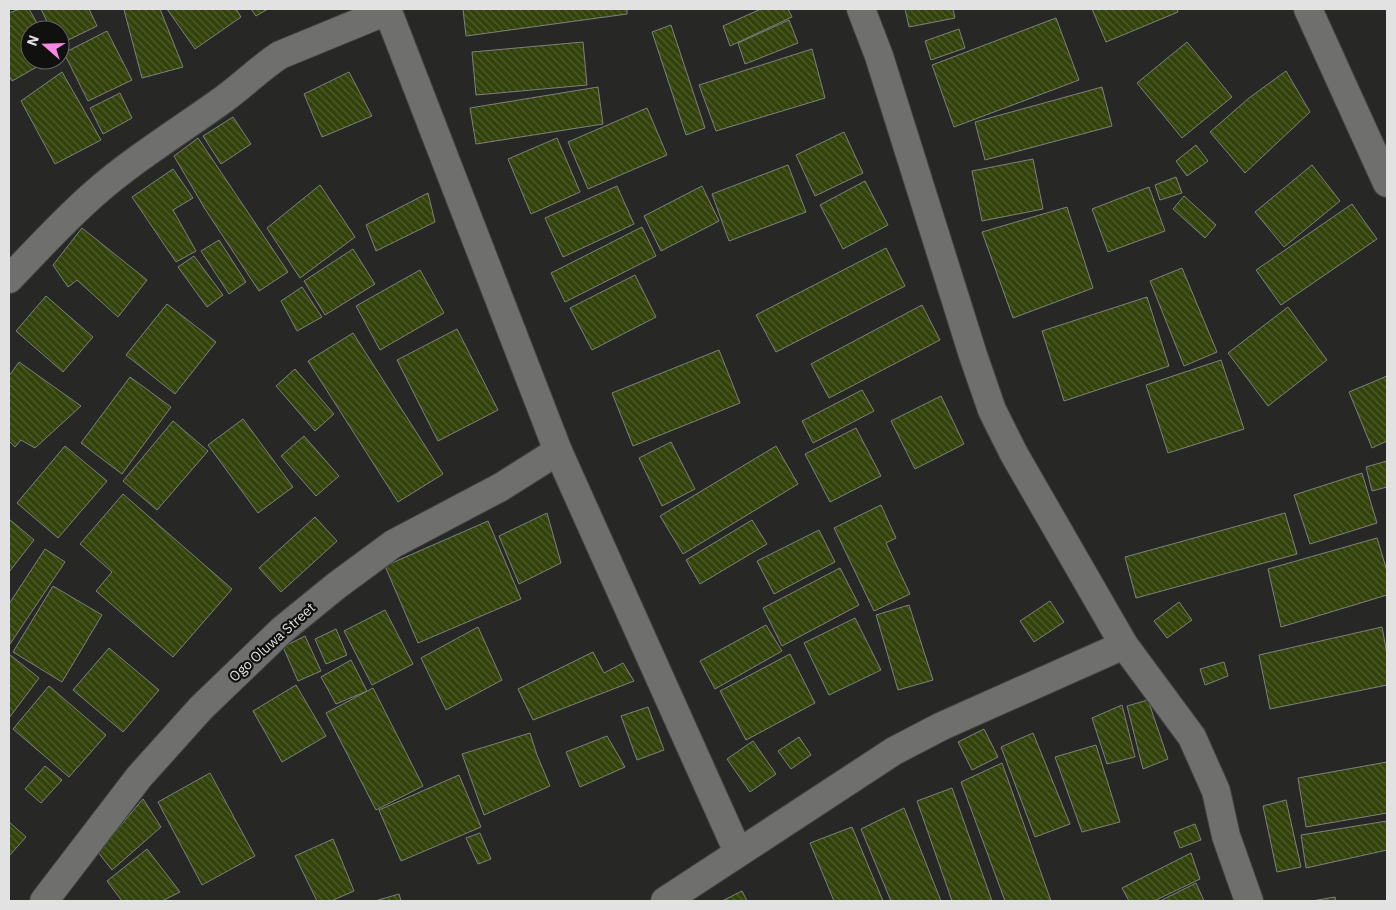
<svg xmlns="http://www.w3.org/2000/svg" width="1396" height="910" font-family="'IBM Plex Sans',sans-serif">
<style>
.building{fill:url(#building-back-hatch);stroke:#7e807d}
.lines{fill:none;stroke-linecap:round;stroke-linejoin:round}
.minor-casing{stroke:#424341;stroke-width:30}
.minor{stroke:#6f706e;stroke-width:28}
.labels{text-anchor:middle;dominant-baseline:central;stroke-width:4.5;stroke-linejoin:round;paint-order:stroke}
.street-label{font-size:14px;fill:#e1e2e1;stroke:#10100f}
</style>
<defs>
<pattern id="building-back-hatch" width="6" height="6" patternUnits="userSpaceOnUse" patternTransform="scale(1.25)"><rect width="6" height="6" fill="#32420a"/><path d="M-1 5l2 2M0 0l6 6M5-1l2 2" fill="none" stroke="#4f5d2d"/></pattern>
</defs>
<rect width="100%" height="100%" fill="#272825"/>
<!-- building -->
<g class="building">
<path d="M20,9H29L41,30H30V60H49L12,81L9,76V13Z"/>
<path d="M41,9H89L97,26L60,44V30H51Z"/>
<path d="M128,9H160L183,67L142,78L124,10Z"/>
<path d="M167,9H236L241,17L195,49Z"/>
<path d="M251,9H268L256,16Z"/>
<path d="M463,9H627V14L466,36Z"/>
<path d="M761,9H788L792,17L730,46L723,26Z"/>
<path d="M905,9H953L955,18L909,27Z"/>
<path d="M1092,9H1177L1178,12L1106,42Z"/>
<path d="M1056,18L1079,80L954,127L932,65Z"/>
<path d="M789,20L798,43L745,64L738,43Z"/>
<path d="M671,25L705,128L686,135L652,32Z"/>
<path d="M959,29L965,48L931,60L925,41Z"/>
<path d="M107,31L132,80L88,101L64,53Z"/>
<path d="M583,42L587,85L476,95L472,52Z"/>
<path d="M1187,42L1232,97L1182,138L1137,83Z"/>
<path d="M812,49L825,98L716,131L699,85Z"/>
<path d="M1286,71L1310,112L1245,173L1210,132L1249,98Z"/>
<path d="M62,72L101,140L55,164L21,101Z"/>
<path d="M349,72L372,116L322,137L304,94Z"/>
<path d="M598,87L603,124L476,144L470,108Z"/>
<path d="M1102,87L1112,126L985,160L975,122Z"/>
<path d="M120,93L132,118L103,134L90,108Z"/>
<path d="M647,108L667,155L588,189L568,142Z"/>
<path d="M233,117L251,144L221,164L203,136Z"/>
<path d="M844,132L863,173L815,196L796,155Z"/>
<path d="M198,138L288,272L259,291L205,209L174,156Z"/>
<path d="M557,138L580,192L531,214L508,159Z"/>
<path d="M1196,145L1208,161L1187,176L1176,161Z"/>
<path d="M1033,159L1043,209L982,221L972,171Z"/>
<path d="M788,165L806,212L729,241L712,194Z"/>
<path d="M1312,165L1340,201L1284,247L1255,212Z"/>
<path d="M173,169L193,198L173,210L196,251L176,262L132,197Z"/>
<path d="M1176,177L1182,193L1160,200L1155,185Z"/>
<path d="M865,181L888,225L843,249L820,205Z"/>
<path d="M320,185L355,237L300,278L267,228Z"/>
<path d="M617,186L634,224L563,257L545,218Z"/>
<path d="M702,186L719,221L661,251L644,216Z"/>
<path d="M1149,187L1165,231L1108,252L1092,209Z"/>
<path d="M428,193L435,222L376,251L366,225Z"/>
<path d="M1184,196L1216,225L1205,238L1173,209Z"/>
<path d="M1352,204L1377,239L1281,305L1256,270Z"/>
<path d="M1067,207L1093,288L1013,318L982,232Z"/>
<path d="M642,227L656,256L565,302L551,273Z"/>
<path d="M82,228L147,280L118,317L77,280L68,287L53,265Z"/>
<path d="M219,240L246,282L229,294L201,251Z"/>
<path d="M886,248L905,286L776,352L756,315Z"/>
<path d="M353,249L375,284L325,315L304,281Z"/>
<path d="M194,256L223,295L207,307L178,267Z"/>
<path d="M1182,268L1217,352L1184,366L1150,281Z"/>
<path d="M420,270L444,313L380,350L356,306Z"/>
<path d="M635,275L656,317L592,350L570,308Z"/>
<path d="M302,287L322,317L297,331L281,301Z"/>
<path d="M46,296L93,337L63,372L16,331Z"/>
<path d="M1147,297L1169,366L1064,401L1042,331Z"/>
<path d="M167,304L216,342L175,394L126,355Z"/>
<path d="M922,305L940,340L829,398L811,364Z"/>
<path d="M1288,307L1327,360L1268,406L1228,353Z"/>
<path d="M457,329L498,410L438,441L397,360Z"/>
<path d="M353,333L443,474L398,502L308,361Z"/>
<path d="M719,350L740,403L633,446L612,393Z"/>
<path d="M1221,360L1244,429L1168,453L1146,385Z"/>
<path d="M19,362L81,406L35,448L21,440L15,447L9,441V376Z"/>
<path d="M295,369L334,414L315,431L276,386Z"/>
<path d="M1387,376V441L1372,448L1349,392Z"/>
<path d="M130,377L171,407L122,474L81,443Z"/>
<path d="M862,390L874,411L813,443L802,421Z"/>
<path d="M941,396L964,444L915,469L891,421Z"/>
<path d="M243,419L293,487L258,513L208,445Z"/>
<path d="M173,421L208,451L157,510L123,481Z"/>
<path d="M856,428L881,476L830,502L805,454Z"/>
<path d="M304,436L339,476L316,496L281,456Z"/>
<path d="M671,442L695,489L662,506L639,458Z"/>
<path d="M65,446L107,481L58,538L17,503Z"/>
<path d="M776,446L798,484L683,554L660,516Z"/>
<path d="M1387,461V487L1372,491L1366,467Z"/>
<path d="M1362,473L1377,523L1310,544L1294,495Z"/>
<path d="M123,494L232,589L173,657L96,591L112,572L80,544Z"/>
<path d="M881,505L896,538L886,543L910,594L874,611L834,528Z"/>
<path d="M547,513L561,563L519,584L499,536Z"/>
<path d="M1285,513L1297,554L1136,598L1125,557Z"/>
<path d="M315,517L337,541L281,592L259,568Z"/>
<path d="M9,519L34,540L9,572Z"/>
<path d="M752,520L767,544L700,584L686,560Z"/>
<path d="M488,521L521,599L418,643L385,566Z"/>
<path d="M819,530L835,562L774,594L757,561Z"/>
<path d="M1377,538L1387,571V595L1281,627L1268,569Z"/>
<path d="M45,549L65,562L10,644L9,604Z"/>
<path d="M840,568L859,605L782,646L763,608Z"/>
<path d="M53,586L102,615L62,682L13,652Z"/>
<path d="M1050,601L1064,622L1034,642L1020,621Z"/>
<path d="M1179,602L1192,620L1167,638L1154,621Z"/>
<path d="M909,605L933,680L898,690L876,615Z"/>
<path d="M385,610L413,664L372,685L344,631Z"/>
<path d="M855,618L881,670L829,695L804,643Z"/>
<path d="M766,625L782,651L715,689L700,661Z"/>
<path d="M478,627L502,680L446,710L421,658Z"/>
<path d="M1382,627L1387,654V685L1270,709L1259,655Z"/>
<path d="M336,629L347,655L326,664L315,639Z"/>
<path d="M305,636L321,671L298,681L283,647Z"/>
<path d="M109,648L159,690L123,732L73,690Z"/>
<path d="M593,652L604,673L623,663L634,681L533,720L518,689Z"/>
<path d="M9,654L39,678L9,718Z"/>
<path d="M790,654L815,703L746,740L720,691Z"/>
<path d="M351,660L367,691L336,704L321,677Z"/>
<path d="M1224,662L1228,676L1205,685L1200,669Z"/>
<path d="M296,685L326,736L282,762L253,711Z"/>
<path d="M49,686L106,735L69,777L13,729Z"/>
<path d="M373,688L423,786L376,810L326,713Z"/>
<path d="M1148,700L1168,759L1143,769L1127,706Z"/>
<path d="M1122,705L1135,757L1107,764L1092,718Z"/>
<path d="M648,707L664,750L637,760L621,716Z"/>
<path d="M984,729L998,757L972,770L958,742Z"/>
<path d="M530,733L537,755L550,786L484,815L462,754Z"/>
<path d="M1033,733L1070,824L1035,837L1001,747Z"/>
<path d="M607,736L625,767L580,787L566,752Z"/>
<path d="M799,737L811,755L791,769L778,751Z"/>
<path d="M753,741L776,774L750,792L727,759Z"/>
<path d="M1096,745L1120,822L1082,832L1055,757Z"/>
<path d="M1387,762V813L1306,827L1298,778Z"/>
<path d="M1002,763L1051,901H1005L961,782Z"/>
<path d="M45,766L62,780L41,803L25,789Z"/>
<path d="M210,773L255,856L202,885L158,802Z"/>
<path d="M459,775L481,827L401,861L379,810Z"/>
<path d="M952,788L992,901H952L917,801Z"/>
<path d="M143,799L161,827L112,870L98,852Z"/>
<path d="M1286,800L1301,867L1277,872L1263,806Z"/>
<path d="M904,808L941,901H891L861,829Z"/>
<path d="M1387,821V850L1306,868L1301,835Z"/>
<path d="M9,822L26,837L9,856Z"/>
<path d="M1195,824L1201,840L1180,848L1174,832Z"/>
<path d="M852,827L883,901H834L810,843Z"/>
<path d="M480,833L491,859L478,864L466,838Z"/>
<path d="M333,839L354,891L331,901H317L295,856Z"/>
<path d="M147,849L180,892L162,901H122L107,881Z"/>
<path d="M1191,853L1200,879L1154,901H1129L1122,888Z"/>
<path d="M1196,883L1204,901H1160Z"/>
<path d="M742,891L747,901H722Z"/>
<path d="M399,894L401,901H375Z"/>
<path d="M1335,897L1336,901H1312Z"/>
</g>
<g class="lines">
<defs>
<g id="minor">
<path d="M387,9L558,451L738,852"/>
<path d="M861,9L879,56L973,355L992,410L1014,454L1124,645L1192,737L1216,791L1226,836L1249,901"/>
<path d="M1308,9L1387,183"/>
<path d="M9,279C37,250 64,220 95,193C135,158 181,130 224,99C243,85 260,68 280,55L387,11"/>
<path d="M44,901L139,777L201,708L282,630L336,586L393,544L501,487L558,451"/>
<path d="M665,901L894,751L942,726L1124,645"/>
</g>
</defs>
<!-- minor casing -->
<use href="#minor" class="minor-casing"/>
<!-- minor -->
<use href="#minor" class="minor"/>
</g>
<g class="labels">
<!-- street labels -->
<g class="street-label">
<text transform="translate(272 642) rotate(-42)">Ogo Oluwa Street</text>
</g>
</g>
<!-- border -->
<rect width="1396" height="910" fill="none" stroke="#e1e2e1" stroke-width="20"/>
<!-- north arrow -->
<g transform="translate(45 45) rotate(290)"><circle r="24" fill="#10100f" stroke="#646463"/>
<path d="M0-4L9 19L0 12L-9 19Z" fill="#fb87e5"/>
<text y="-8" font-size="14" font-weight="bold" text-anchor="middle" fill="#e1e2e1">N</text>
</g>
</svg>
